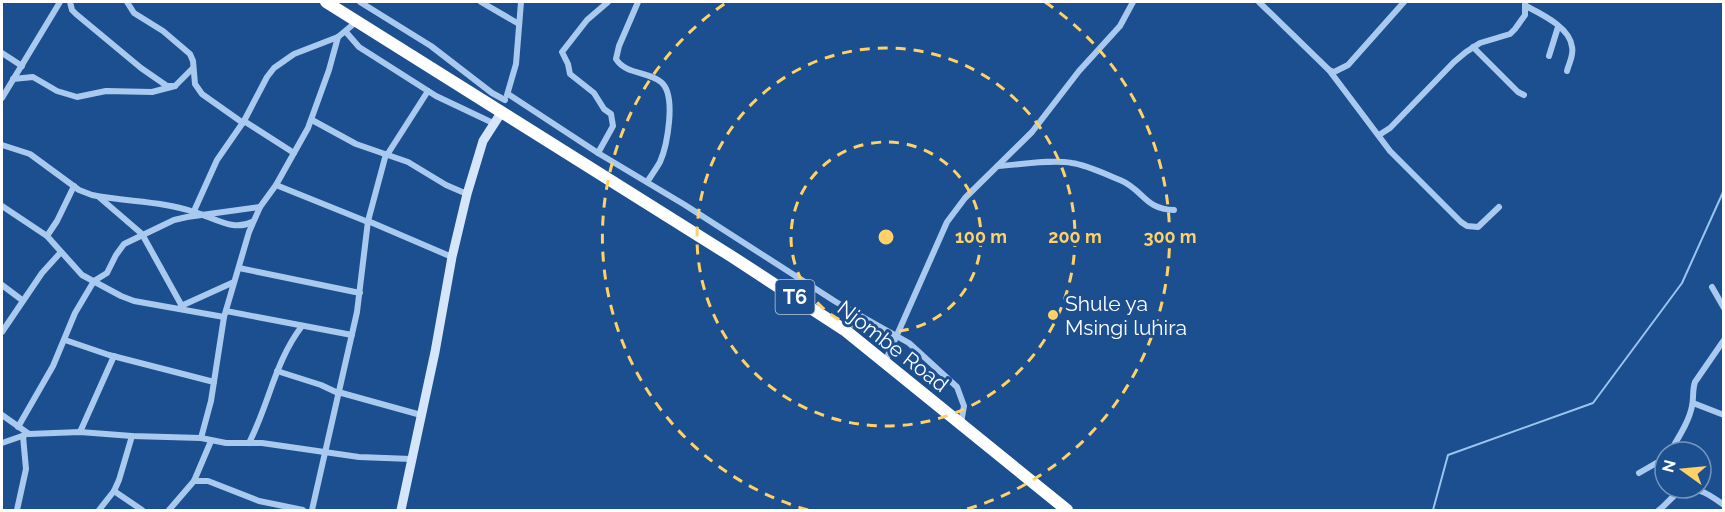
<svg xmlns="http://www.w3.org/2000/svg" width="1725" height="512" font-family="Raleway,sans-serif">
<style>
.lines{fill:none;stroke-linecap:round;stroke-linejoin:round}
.stream{stroke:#9cc4f0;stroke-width:2}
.street{stroke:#a9c9ee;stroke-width:6}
.secondary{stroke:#d6e6fa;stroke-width:9}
.highway{stroke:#fff;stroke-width:12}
.ring{fill:none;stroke:#ffd166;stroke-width:3;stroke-dasharray:10 8}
.poi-dot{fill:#ffd166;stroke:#1b4f8f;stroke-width:2}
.labels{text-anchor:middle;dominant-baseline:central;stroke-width:6;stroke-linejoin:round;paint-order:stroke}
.shield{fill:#1b4f8f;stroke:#bbcadd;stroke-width:1.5}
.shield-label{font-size:20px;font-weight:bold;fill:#fff}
.poi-label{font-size:21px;fill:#fff;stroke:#1b4f8f;text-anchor:start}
.street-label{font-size:21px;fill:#fff;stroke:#1b4f8f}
.centre{fill:#ffd166;stroke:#1b4f8f;stroke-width:3}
.ring-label{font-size:18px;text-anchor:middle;font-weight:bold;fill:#ffd166;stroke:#1b4f8f;stroke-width:6;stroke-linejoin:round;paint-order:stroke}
</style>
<rect width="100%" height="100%" fill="#1b4f8f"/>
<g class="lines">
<!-- stream -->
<path class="stream" d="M1433,510L1448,455L1593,403L1682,283L1724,190"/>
<!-- street -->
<g class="street">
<path d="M70,2L72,10L76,14L141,68L167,86H175L193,68"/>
<path d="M127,2L134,13L163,31L190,54L193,61L195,84L202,94L243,123"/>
<path d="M360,2L431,46L492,93L505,100"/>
<path d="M481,2L519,24"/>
<path d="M638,2L619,46L616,59C626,75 648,71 661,82C677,95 667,146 660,162C656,169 651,176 647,182"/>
<path d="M1259,2L1329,70L1334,72L1348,65L1404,2"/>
<path d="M1526,6C1541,14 1570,27 1572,47C1574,55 1569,63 1567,71"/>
<path d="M346,32L359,47L436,96L493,123"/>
<path d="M1473,47L1518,92L1524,95"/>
<path d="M2,53L22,66"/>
<path d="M1549,56L1558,27"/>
<path d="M1329,70L1390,151L1461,222L1467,226L1478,227L1499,207"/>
<path d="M13,79L33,77L57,91L77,97L106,91L152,92L175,86"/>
<path d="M508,94L598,153L685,205L836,302L909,343L957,387L964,406L961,423"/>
<path d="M507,95L516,64L521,2"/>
<path d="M2,98L60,2"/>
<path d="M312,120L356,144L408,162L446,185L467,194"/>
<path d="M244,121L294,153"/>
<path d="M1379,135L1390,128L1454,62L1466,52L1480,43L1510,34L1515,29L1525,15V2"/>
<path d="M2,145L30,154L79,190L92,195C126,202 162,201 194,212C213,217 233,232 252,222"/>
<path d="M598,153L613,126L611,114L604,109L594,93L570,74L568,64L562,52L587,20L608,2"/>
<path d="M387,155L428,91"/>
<path d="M998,166C1020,165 1050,159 1072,163C1087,165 1105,174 1120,180C1144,190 1144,209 1174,210"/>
<path d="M276,185L368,222"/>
<path d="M99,197L142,234L183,308"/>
<path d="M2,206L47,236L82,275L121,296L134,301L224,317"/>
<path d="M194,211L217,160L244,121L267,77L274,68L294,54L338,37L356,22"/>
<path d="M368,221L452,257"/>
<path d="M47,236L57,221L74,186"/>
<path d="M239,268L360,293"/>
<path d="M2,285L22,300"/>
<path d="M1712,287L1724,308"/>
<path d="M181,306L234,282"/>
<path d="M226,311L352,335"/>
<path d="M2,332L42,273L61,252"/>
<path d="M65,340L109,355L214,382"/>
<path d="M885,362L947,222L965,198L1032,132L1079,71L1120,26L1133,2"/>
<path d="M277,371L321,385L338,393"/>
<path d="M338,392L421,415"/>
<path d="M1693,403L1724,415"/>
<path d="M2,415L29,434L80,432L132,436L201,438L226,443H262L359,457L411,459"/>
<path d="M18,427L53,366L75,313L94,281L107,273L116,255L124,244L174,220L187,217L260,207"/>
<path d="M80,432L114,356"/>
<path d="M201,438L211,401L224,317L249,232L260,207L276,185L308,128L329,70L338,37"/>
<path d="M2,443L25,435"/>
<path d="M249,443C269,404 275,361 302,326"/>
<path d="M1670,452C1678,438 1689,422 1692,406C1694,397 1692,391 1695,382L1724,340"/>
<path d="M1639,473L1665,458"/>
<path d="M194,481H208L259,501L303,510"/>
<path d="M114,491L142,510"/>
<path d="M17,510L26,469L23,436"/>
<path d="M99,510L114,491L119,480L132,436"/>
<path d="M169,510L194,481L211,441"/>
<path d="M312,510L357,312L368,221L386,154"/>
<path d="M1659,510C1666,505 1676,491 1685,489C1698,486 1714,498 1724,505"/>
</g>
<!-- secondary -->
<path class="secondary" d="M401,510L435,352L452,257L467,194L483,141L501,113"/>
<!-- highway -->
<path class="highway" d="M326,2L731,256L846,331L1067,510"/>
</g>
<!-- distance rings -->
<g class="ring">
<circle cx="886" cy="237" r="95"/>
<circle cx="886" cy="237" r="189"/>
<path d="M808 510A284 284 0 0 1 727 2M1045 2A284 284 0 0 1 964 510"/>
</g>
<!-- markers -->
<circle class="poi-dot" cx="1053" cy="315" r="6"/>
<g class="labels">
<!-- shield labels -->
<rect class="shield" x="775.5" y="280" width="39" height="34" rx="4.5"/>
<g class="shield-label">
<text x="795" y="297">T6</text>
</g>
<!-- poi labels -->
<g class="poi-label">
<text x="1065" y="303">Shule ya<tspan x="1065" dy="24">Msingi luhira</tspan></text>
</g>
<!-- street labels -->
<g class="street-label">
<text transform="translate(893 346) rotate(38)">Njombe Road</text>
</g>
</g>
<circle cx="886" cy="237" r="9" class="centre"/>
<g class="ring-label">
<text x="981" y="243">100 m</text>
<text x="1075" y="243">200 m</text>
<text x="1170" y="243">300 m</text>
</g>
<!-- border -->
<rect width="1725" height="512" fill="none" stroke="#ffffff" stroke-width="6"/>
<!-- north arrow -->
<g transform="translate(1683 470) rotate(285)"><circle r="28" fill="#1b4f8f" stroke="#7695bc" stroke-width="1.5"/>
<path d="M0-4.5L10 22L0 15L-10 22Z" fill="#ffd166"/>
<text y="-9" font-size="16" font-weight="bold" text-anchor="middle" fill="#ffffff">N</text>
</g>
</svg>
